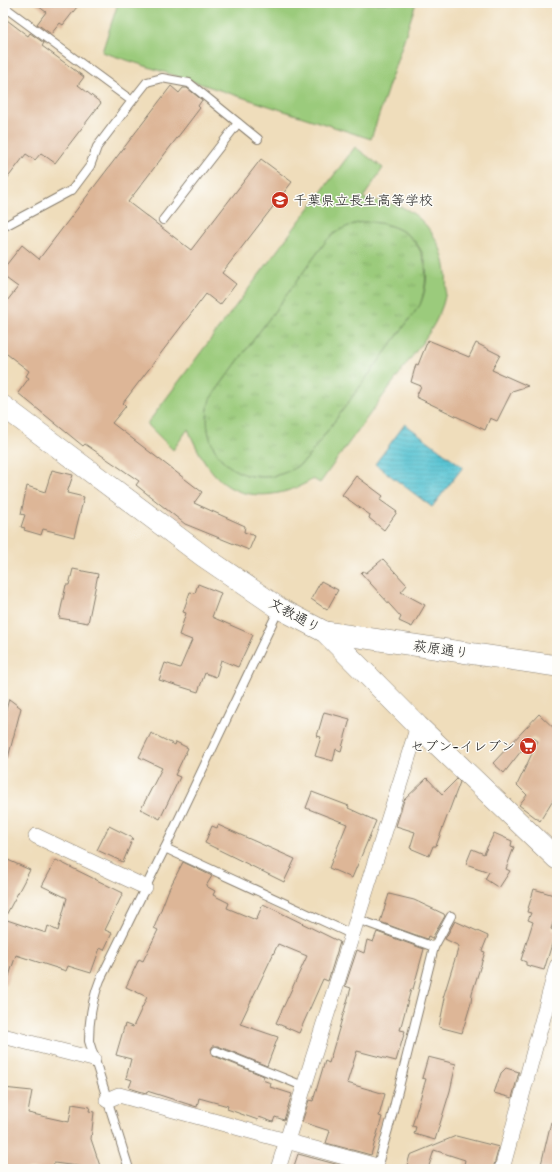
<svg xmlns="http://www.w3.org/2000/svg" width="560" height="1172" font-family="'Shantell Sans','Klee One',sans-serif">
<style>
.grass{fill:url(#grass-tufts);stroke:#5c744c}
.park{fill:#9bcb7b;stroke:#5c744c;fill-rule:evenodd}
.water{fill:url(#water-rules);stroke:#3b7078}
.building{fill:#ddb697}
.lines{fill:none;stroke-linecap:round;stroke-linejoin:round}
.lane-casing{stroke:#867c6c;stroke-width:10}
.street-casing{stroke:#867c6c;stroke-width:16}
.secondary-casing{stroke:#867c6c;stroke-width:22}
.lane{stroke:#fff;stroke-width:8}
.street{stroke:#fff;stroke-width:15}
.secondary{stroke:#fff;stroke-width:21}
.labels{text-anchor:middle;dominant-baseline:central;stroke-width:3;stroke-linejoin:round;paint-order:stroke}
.poi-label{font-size:14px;fill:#1c1c1c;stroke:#fdfcf7;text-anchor:start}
.street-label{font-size:14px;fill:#1c1c1c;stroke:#fdfcf7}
</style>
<defs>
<pattern id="grass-tufts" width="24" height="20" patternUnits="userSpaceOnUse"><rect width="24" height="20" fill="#9bcb7b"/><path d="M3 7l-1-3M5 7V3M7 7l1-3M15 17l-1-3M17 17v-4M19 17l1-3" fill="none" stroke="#85ae6a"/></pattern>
<pattern id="water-rules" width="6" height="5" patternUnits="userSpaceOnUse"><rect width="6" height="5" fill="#5ac5d4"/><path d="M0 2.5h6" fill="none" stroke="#4ea9b5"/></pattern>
</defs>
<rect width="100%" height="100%" fill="#fdfcf7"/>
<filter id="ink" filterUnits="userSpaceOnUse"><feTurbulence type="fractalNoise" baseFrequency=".025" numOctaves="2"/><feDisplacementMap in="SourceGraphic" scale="8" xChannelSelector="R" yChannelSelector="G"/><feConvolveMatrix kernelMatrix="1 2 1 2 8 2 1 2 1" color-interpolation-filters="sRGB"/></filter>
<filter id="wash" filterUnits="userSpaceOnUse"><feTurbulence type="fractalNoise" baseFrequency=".012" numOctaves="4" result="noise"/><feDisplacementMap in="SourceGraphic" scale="16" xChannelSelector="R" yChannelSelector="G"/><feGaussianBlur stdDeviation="0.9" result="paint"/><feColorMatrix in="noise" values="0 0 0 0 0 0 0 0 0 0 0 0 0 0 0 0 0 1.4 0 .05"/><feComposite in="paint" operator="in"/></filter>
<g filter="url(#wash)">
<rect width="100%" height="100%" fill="#efddbb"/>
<!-- grass -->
<path class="grass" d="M361,222C412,220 438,256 420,305L306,460C255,502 193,461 210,399L326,241C336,230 346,226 361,222Z"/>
<!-- park -->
<g class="park">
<path d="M118,3H416L371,139L102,52Z"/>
<path d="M355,147L383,168L363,198C376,202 391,202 404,208C438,225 454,269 443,304C435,330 415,351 400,373C373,410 346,446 320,483L313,479C287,496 246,503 221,481C205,466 196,448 188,429L173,450L147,424ZM361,222C412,220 440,256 420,305L306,460C255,502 193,461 210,399L326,241C336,230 347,226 361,222Z"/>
</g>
<!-- water -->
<path class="water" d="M405,424L463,467L432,507L375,464Z"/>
<g id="blocks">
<!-- building -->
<g class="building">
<path d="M34,3H80L63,25L60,23L51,34L37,24L46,12Z"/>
<path d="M3,17L28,36L30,33L44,43L42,46L84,77L78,85L101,103L55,163L41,153L35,160L26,154L3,184Z"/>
<path d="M171,86L179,93L183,88H187L202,100L198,106L200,108L128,202L191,250L261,159L292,182L222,273L236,284L220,305L206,294L123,403L126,406L112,423L202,492L194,503L245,526L244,532L255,536L249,550L185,524L136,485L139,481L85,444L83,446L18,393L29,378L26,376L29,371L3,351V306L18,287L3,276V269L22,245L39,259Z"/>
<path d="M428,340L469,357L476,343L500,355L492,370L528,386L512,391L497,421L490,418L485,430L416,397L421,386L411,382L416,364L418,365Z"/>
<path d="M52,470L73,475L67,493L84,497L74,537L43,529L41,535L24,530L25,528L21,527L25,515L21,514L27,486L45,492Z"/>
<path d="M356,476L383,496L380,500L397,512L384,530L369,518L370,515L342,495Z"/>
<path d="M383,559L407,585L401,592L425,605L412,627L399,621L401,617L361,573L363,571L366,573Z"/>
<path d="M73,569L98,574L88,623L59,618L66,585H69Z"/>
<path d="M321,581L338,590L327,610L311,599Z"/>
<path d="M198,584L221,593L212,617L253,635L238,667L221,660L216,677L205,673L198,692L159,680L165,663L180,668L192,640L179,635L186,613L183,612L190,592L195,593Z"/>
<path d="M9,699L21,708L8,758H3V720Z"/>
<path d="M324,712L350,719L341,751L336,749L333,761L315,756L321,737L317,736Z"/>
<path d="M539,714L557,731V793L540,821L519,805L527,795L517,785L538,741L532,737L504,773L493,763Z"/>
<path d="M151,733L175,745L176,742L188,748L175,775L180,777L160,819L141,809L162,768L139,757Z"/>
<path d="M427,778L442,794L457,779L460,782L436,846H433L429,856L410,848L415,832L396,826L404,800Z"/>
<path d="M312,792L349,806L348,808L376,821L352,878L329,868L347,824L306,808Z"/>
<path d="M218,825L295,859L284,882L205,843L212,826L217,828Z"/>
<path d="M109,826L133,838L123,862L97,850Z"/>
<path d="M494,833L512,841L511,846L514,847L506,869L510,871L499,888L485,879L489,872L466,864L472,849L484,854Z"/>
<path d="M8,860L30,870L4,919L46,933L48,926L58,931L67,898L42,886L56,860L123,893L105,930L112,933L104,950L100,948L91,973L68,966L66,971L16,955L6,985L3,984V870Z"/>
<path d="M183,862L212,876L206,886L215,891L213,895L229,903L227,908L256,920L263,904L340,942L328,981L323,979L299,1033L276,1023L307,956L278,944L240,1024L278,1037L267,1066L218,1046H213L211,1049L214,1056L264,1076L262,1080L271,1083L270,1087L292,1094L284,1120L275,1117L273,1122L259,1117L258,1120L227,1109L228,1106L199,1098L197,1107L147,1091L146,1093L129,1088L132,1080L126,1078L131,1059L116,1055L125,1024L133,1027L147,997L126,987L139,959L143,961L158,930L154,928L169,889Z"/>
<path d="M534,889L557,896V911L551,929L556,931L544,970L526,965V962L521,960L533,922L528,920L531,913L527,912Z"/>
<path d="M389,894L414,900L444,914L445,916L432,938L428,936L427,939L380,922Z"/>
<path d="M455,921L488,936L482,951L485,952L472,993L471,1003L462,1033L439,1027L445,998H443L459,946L445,939Z"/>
<path d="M377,932L424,949L413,989H411L400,1030L405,1031L396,1061L357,1051L347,1083L385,1094L379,1116L382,1117L371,1155L326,1143L330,1131L302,1122L309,1100L313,1101L325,1061L329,1063L351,988L345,986L357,950L364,953L367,940L373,942Z"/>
<path d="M428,1057L456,1064L450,1091L435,1140L414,1134L416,1127L412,1126L426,1079L422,1078Z"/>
<path d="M506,1068L519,1072L512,1098L494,1093L501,1073Z"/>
<path d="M3,1088L32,1091L28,1113L69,1122L72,1104L90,1107L89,1111L94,1112L91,1139L101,1169L54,1163L53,1169H3Z"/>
<path d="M551,1122L557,1123V1169H540Z"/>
<path d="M456,1136L499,1147L493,1169H463L465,1160L434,1150L428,1169H406L410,1155Z"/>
<path d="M298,1154L354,1169H293Z"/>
</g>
</g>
</g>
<g filter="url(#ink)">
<use href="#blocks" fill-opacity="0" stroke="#867c6c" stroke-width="1"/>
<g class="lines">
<defs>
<g id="lane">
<path d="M3,6L132,101L97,147L90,166L72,190L3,227"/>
<path d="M132,101L147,82L162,78L189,83L258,139"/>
<path d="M163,220L238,123"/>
<path d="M165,848L351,934"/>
<path d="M357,919L434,947L391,1119L377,1168"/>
<path d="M434,947L451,916"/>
<path d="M216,1051L303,1086"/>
<path d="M129,1169L89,1041C89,1019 92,1000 100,980L165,848L279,609"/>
</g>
<g id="street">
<path d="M36,836L145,887"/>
<path d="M3,1036L93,1059"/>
<path d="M107,1100L119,1095L377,1166"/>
<path d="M278,1169L418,726"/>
<path d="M502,1169L557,966"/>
</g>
<g id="secondary">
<path d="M3,406L203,556L279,608L325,632L418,726L557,859"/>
<path d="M325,632L557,666"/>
</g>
</defs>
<!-- lane casing -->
<use href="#lane" class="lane-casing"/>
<!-- street casing -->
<use href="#street" class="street-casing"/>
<!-- secondary casing -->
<use href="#secondary" class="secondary-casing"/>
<!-- lane -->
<use href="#lane" class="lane"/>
<!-- street -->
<use href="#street" class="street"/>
<!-- secondary -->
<use href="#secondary" class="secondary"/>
</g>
</g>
<!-- icons -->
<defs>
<symbol id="school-disc" viewBox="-11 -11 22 22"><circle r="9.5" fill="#c8321e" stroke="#fdfcf7"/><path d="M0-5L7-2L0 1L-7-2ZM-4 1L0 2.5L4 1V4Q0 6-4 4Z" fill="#fff"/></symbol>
<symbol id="supermarket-disc" viewBox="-11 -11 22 22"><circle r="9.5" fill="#c8321e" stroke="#fdfcf7"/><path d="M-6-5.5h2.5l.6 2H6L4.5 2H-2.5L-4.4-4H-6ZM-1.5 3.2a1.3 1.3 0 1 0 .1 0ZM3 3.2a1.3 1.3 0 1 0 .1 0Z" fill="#fff"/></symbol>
</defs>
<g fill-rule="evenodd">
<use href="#school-disc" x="270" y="190" width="20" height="20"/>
<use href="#supermarket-disc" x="518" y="736" width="20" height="20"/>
</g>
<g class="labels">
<!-- poi labels -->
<g class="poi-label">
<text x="293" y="200">千葉県立長生高等学校</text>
<text x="515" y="746" text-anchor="end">セブン-イレブン</text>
</g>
<!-- street labels -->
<g class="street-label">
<text transform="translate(295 615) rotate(29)">文教通り</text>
<text transform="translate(441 649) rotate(8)">萩原通り</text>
</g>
</g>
<!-- margin -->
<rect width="560" height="1172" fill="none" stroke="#fdfcf7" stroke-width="16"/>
</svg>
